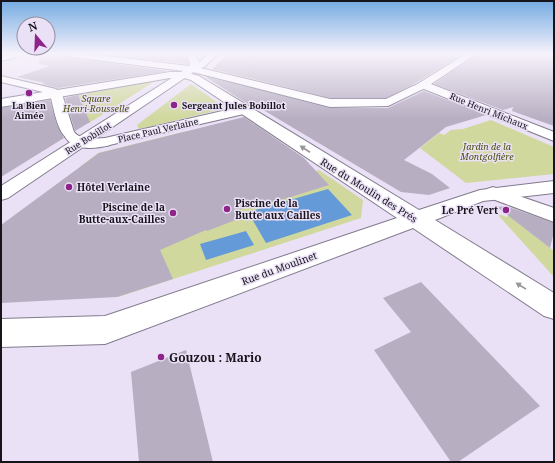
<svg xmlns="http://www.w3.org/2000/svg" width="555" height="463" font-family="'Noto Serif',serif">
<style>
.green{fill:#d0d89d}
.water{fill:#649ad8}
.building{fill:#b8aec2}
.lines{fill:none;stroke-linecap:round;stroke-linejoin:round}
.pedestrian-casing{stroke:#827a8d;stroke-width:2}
.minor-casing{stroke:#827a8d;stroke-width:2}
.tertiary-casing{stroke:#827a8d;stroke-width:2}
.pedestrian{fill:#fff;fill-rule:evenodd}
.minor{fill:#fff;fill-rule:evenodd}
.tertiary{fill:#fff;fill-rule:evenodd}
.oneway{fill:#979598}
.poi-dot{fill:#8e2489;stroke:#eae1f6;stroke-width:1.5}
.labels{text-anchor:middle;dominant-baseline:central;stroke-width:3;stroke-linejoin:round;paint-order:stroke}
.far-park-label{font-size:9px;font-style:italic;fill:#494f0f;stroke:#eae1f6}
.far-poi-label{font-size:9px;font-weight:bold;fill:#17141b;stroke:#eae1f6}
.far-street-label{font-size:9px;fill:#17141b;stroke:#eae1f6}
.poi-label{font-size:10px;font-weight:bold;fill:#17141b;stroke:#eae1f6;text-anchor:start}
.street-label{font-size:10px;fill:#17141b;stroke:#eae1f6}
.near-poi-label{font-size:12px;font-weight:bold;fill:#17141b;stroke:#eae1f6;text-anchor:start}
</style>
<rect width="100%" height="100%" fill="#eae1f6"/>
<!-- green -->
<g class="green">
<path d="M150,82L152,83L89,123H82L73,98L82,94Z"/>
<path d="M191,84L224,107L215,106L214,108L223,109L139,129L137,125Z"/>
<path d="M491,120L554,147V174L466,183L420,148L439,133L444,135L451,130L463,129Z"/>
<path d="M187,131L288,179L319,170L363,200L361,218L118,297L81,166L98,153Z"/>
<path d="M498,215H502L506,217L509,216L554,251V277Z"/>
</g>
<!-- water -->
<g class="water">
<path d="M328,189L352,215L266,243L248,212Z"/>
<path d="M246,231L254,245L206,260L200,244Z"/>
</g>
<!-- building -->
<g class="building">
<path d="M40,54H67L72,58L169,71L58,88L42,84L45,83L17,77L50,66L39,64Z"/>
<path d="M101,54H186L188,64Z"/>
<path d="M228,54H464L414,84L386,98H330L212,69Z"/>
<path d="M477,54H537L554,57V126L512,111L513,107L503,110L434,84Z"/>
<path d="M204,76L330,108H388L424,91L486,115L446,127L404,160L432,174L450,188L429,195L401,192L253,104L251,106Z"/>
<path d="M78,95L90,122L75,131L65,98Z"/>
<path d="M50,100L57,125L64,138L1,177V108Z"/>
<path d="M244,117L304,158L329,185L278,201L236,210L241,218L207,231L206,230L160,250L173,279L117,297L1,303V225L99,153Z"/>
<path d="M506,206L554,223V232L550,248L497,207Z"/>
<path d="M421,282L540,406L458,462H451L374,350L411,332L383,298Z"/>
<path d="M186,350L213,462H139L131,372Z"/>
</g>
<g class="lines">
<defs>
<g id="pedestrian">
<path d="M192,66L330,99H386L413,86L417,85L422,88L421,90L388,106L330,107L189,71L187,69L189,67Z"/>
<path d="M56,91L62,94L74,132L79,137L77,140C58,145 54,108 50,94Z"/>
<path d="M244,106L248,107L250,110L248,113L105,146L100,145L98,142L100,139L105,138Z"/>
<path d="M493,187L554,208V222L487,197L484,193L487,189Z"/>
</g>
<g id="minor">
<path d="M8,54H23L22,56L1,61V55Z"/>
<path d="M68,54H91L189,66L190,64L187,54H195L200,64L195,71L192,72L72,57Z"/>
<path d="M466,54H476L431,84L554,132V141L424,89L417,91L413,90L411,88Z"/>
<path d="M170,72H184L199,76L419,210L480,190L554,181V193L483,201L435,220L554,293V319L544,316L413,228L105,344L1,347V319L105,316L397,218L191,80L184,78H170L1,107V99L43,92L1,82V76L56,89L57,90Z"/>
<path d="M72,133C76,134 80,137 84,138C92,140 102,137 110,139L113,142L110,145C95,149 74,151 65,137L67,134Z"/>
</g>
<path id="tertiary" d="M209,54H218L204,67L195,71L8,198L1,200V186L189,67L198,63Z"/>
</defs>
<!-- pedestrian casing -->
<use href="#pedestrian" class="pedestrian-casing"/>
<!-- minor casing -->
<use href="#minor" class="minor-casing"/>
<!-- tertiary casing -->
<use href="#tertiary" class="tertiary-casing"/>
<!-- pedestrian -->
<use href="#pedestrian" class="pedestrian"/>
<!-- minor -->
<use href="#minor" class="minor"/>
<!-- tertiary -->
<use href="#tertiary" class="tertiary"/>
</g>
<!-- one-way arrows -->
<defs><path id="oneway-solid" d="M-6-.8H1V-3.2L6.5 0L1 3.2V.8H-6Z"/></defs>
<g class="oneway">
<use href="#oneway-solid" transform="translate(305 149) rotate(-147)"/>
<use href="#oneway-solid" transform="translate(521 286) rotate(-148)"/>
</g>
<!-- sky -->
<linearGradient id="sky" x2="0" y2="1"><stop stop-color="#73aae2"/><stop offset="0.45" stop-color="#f6f2fb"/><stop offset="1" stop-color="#f6f2fb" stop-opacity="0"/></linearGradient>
<rect width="555" height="119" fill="url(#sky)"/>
<!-- markers -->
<g class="poi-dot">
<circle cx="29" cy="93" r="4"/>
<circle cx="174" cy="105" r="4"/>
<circle cx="69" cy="187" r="4"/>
<circle cx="227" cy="209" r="4"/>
<circle cx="506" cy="210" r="4"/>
<circle cx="173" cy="213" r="4"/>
<circle cx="161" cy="357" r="4"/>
</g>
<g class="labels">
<!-- far-park labels -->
<g class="far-park-label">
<text x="96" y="98">Square<tspan x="96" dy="10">Henri-Rousselle</tspan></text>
<text x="487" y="146">Jardin de la<tspan x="487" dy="10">Montgolfière</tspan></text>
</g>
<!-- far-poi labels -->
<g class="far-poi-label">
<text x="29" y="105">La Bien<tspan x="29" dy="10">Aimée</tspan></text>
<text x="182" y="105" text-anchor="start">Sergeant Jules Bobillot</text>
</g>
<!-- far-street labels -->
<g class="far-street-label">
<text transform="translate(489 111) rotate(22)">Rue Henri Michaux</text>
<text transform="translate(158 130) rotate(-13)">Place Paul Verlaine</text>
<text transform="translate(88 138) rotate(-32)">Rue Bobillot</text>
</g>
<!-- poi labels -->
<g class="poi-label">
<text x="77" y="187">Hôtel Verlaine</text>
<text x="235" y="203">Piscine de la<tspan x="235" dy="12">Butte aux Cailles</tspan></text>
<text x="165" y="207" text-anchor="end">Piscine de la<tspan x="165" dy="12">Butte-aux-Cailles</tspan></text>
<text x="498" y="210" text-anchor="end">Le Pré Vert</text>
</g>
<!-- street labels -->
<g class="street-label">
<text transform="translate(369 190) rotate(32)">Rue du Moulin des Prés</text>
<text transform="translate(279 268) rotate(-20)">Rue du Moulinet</text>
</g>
<!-- near-poi labels -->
<g class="near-poi-label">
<text x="169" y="357">Gouzou : Mario</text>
</g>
</g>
<!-- border -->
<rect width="555" height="463" fill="none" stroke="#17141b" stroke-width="4"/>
<!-- north arrow -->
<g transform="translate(36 36) rotate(341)"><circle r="19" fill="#eae1f6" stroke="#968f9e"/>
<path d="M0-3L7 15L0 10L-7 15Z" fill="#8e2489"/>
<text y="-6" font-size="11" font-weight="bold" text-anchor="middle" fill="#17141b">N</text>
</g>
</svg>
